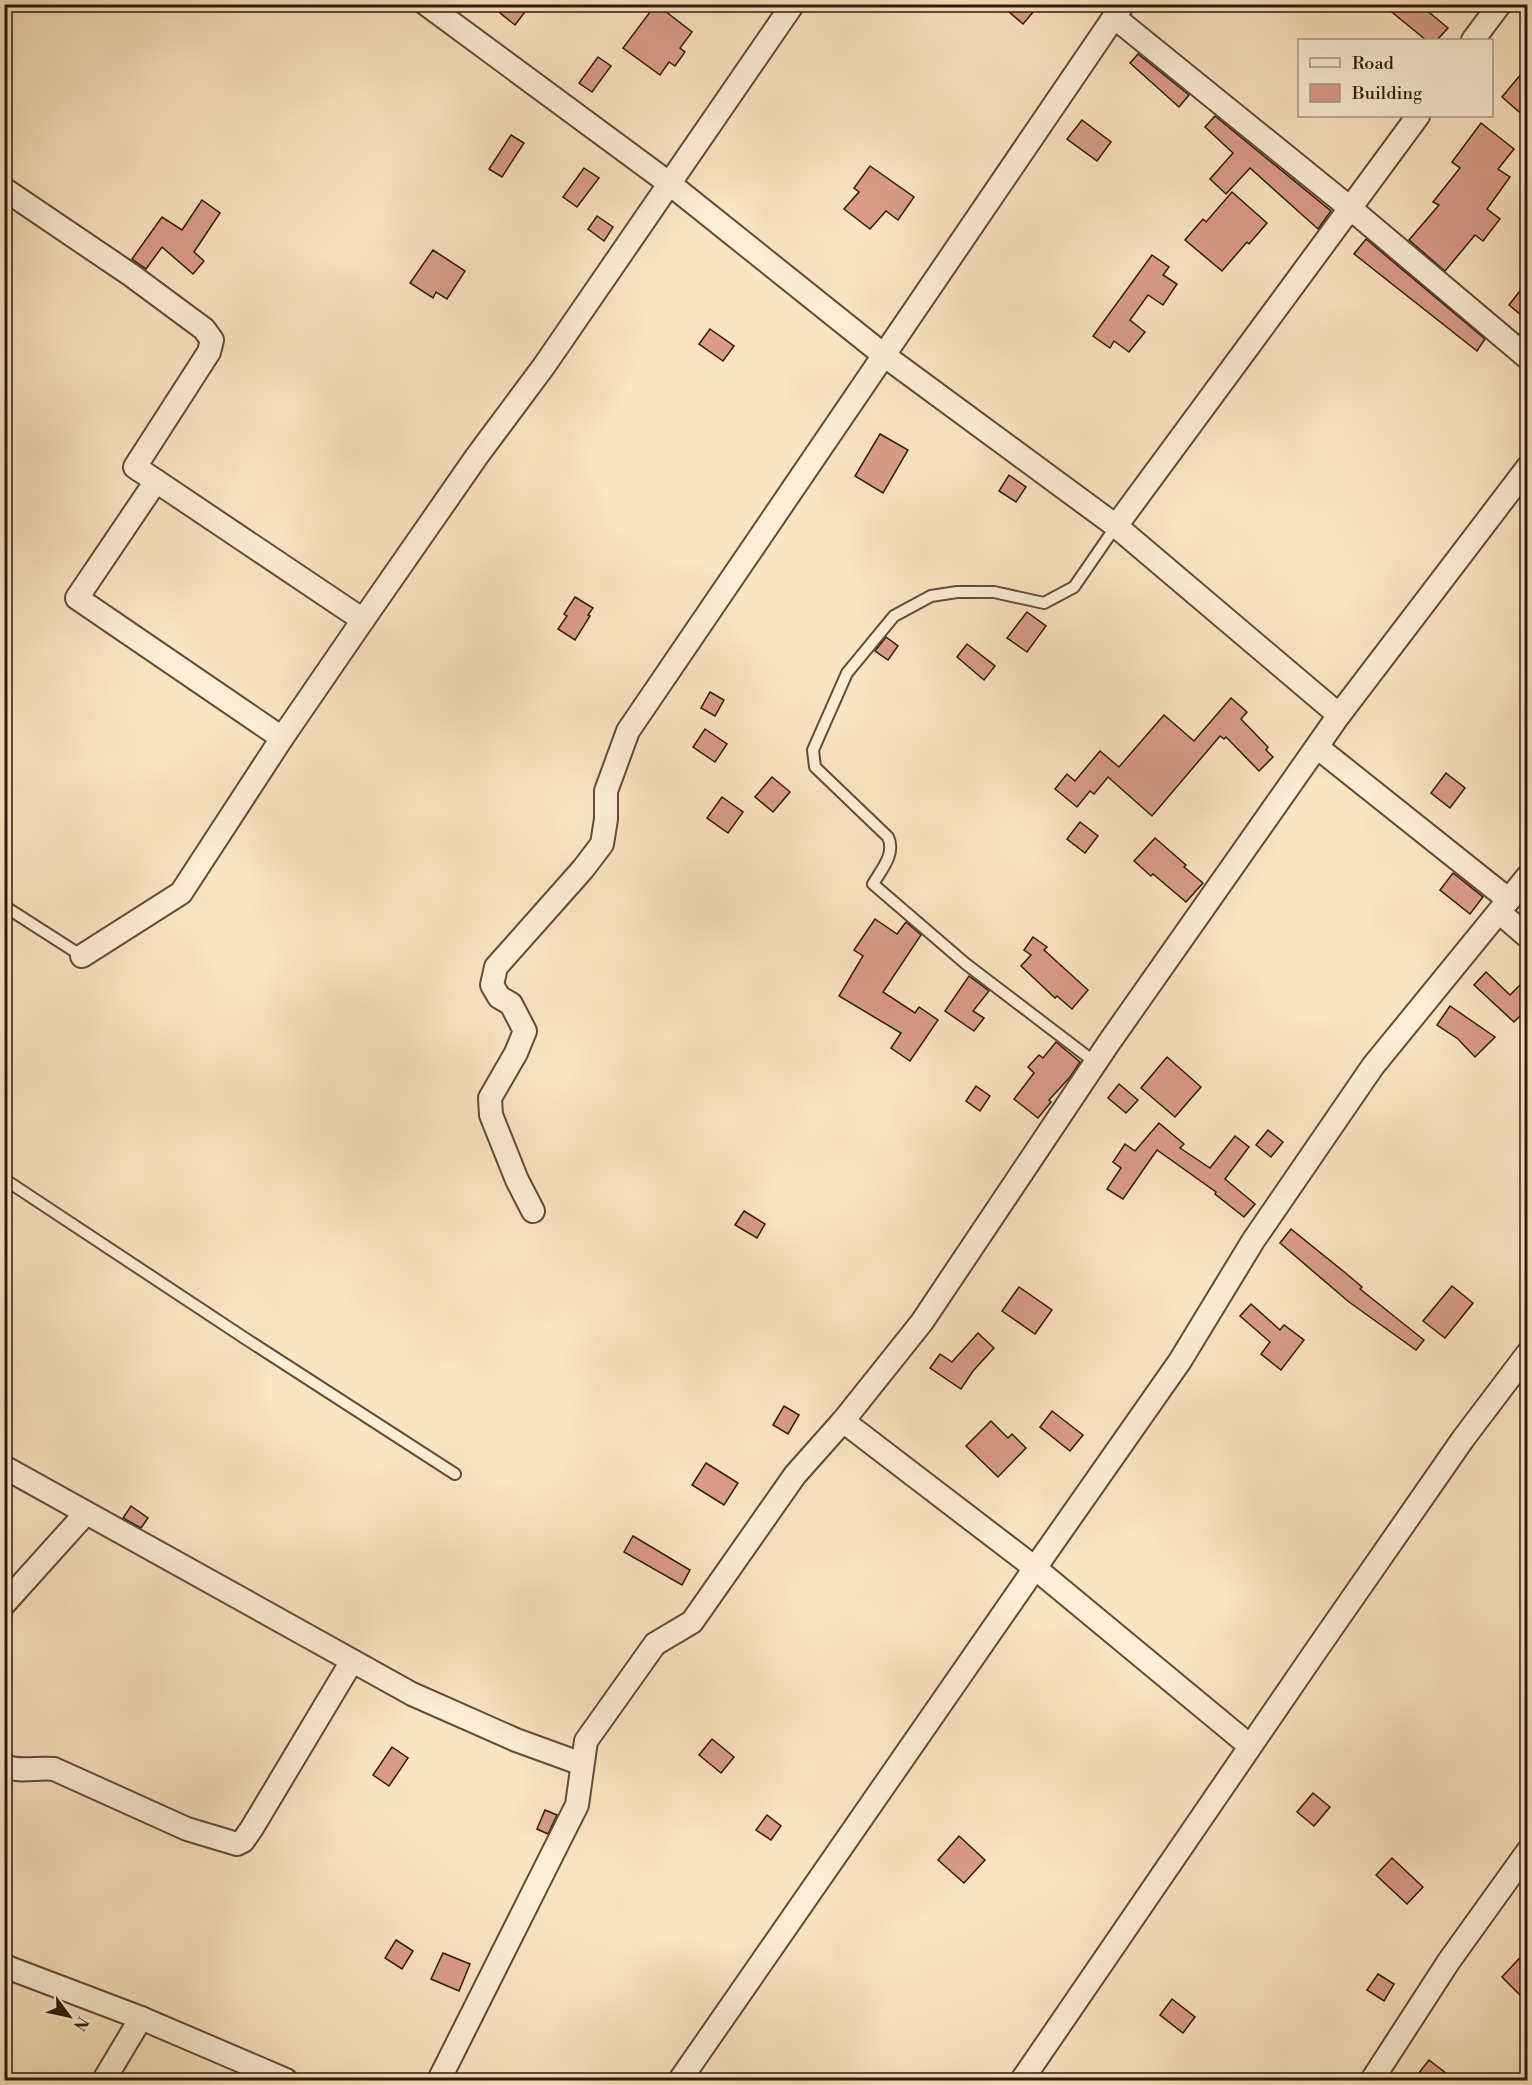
<svg xmlns="http://www.w3.org/2000/svg" width="1532" height="2085" font-family="'Libre Bodoni',serif">
<style>
.building{fill:#da9c89;stroke:#2f1a0a;stroke-width:1.5}
.lines{fill:none;stroke-linecap:round;stroke-linejoin:round}
.lane-casing{stroke:#624c38;stroke-width:14}
.street-casing{stroke:#624c38;stroke-width:26}
.lane{stroke:#fcedd6;stroke-width:10}
.street{stroke:#fcedd6;stroke-width:22}
</style>
<rect width="100%" height="100%" fill="#fbe4c0"/>
<filter id="stains"><feTurbulence type="fractalNoise" baseFrequency=".00333" numOctaves="4"/><feColorMatrix values="0 0 0 0 .2 0 0 0 0 .09 0 0 0 0 .02 0 0 0 .5 -.17"/></filter>
<radialGradient id="worn" r=".72"><stop offset=".6" stop-color="#630" stop-opacity="0"/><stop offset="1" stop-color="#630" stop-opacity=".3"/></radialGradient>
<!-- building -->
<g class="building">
<path d="M489,4H531L515,25Z"/>
<path d="M656,4L692,32L680,48L685,52L675,66L669,62L660,75L623,48Z"/>
<path d="M1000,4H1040L1023,24Z"/>
<path d="M1382,4H1419L1448,28L1437,40H1426Z"/>
<path d="M1138,54L1189,95L1179,107L1130,63Z"/>
<path d="M598,57L611,66L592,92L579,83Z"/>
<path d="M1527,67V119L1502,97Z"/>
<path d="M1215,116L1331,211L1318,229L1250,168L1226,194L1210,179L1233,153L1205,127Z"/>
<path d="M1082,120L1111,142L1097,161L1067,139Z"/>
<path d="M1481,123L1514,149L1498,169L1510,177L1487,209L1500,219L1483,241L1475,235L1445,271L1409,240L1439,205L1433,202L1460,168L1452,162Z"/>
<path d="M511,135L524,143L502,177L489,169Z"/>
<path d="M870,166L914,197L898,220L886,211L870,229L844,209L859,192L854,188Z"/>
<path d="M584,168L599,178L577,207L563,197Z"/>
<path d="M1232,192L1267,223L1249,244L1247,242L1222,271L1185,240L1203,219L1206,222Z"/>
<path d="M202,200L220,213L194,252L204,261L193,274L162,247L146,269L132,259L162,217L182,230Z"/>
<path d="M597,216L613,227L604,241L588,229Z"/>
<path d="M1366,239L1485,339L1477,351L1354,254Z"/>
<path d="M433,250L465,271L447,299L436,292L433,298L410,283Z"/>
<path d="M1152,255L1169,267L1163,275L1177,284L1163,305L1148,295L1130,320L1145,332L1129,352L1114,341L1110,348L1093,336Z"/>
<path d="M1527,282V320L1509,305Z"/>
<path d="M710,329L734,346L723,361L699,344Z"/>
<path d="M880,434L908,450L883,493L855,476Z"/>
<path d="M1009,475L1026,487L1016,502L999,491Z"/>
<path d="M575,597L593,608L588,615L590,616L575,640L558,629L567,616L564,614Z"/>
<path d="M1027,612L1046,626L1027,652L1007,638Z"/>
<path d="M886,637L898,646L888,660L875,651Z"/>
<path d="M967,644L995,666L984,680L957,657Z"/>
<path d="M710,692L724,700L715,716L701,708Z"/>
<path d="M1231,698L1247,712L1241,719L1268,747L1266,750L1273,757L1259,771L1226,737L1224,739L1220,736L1152,816L1108,777L1094,794L1090,791L1077,807L1055,789L1067,774L1075,781L1100,751L1119,767L1164,715L1194,741Z"/>
<path d="M705,729L727,744L715,762L693,747Z"/>
<path d="M1446,773L1465,788L1450,808L1431,793Z"/>
<path d="M772,777L790,792L773,812L755,797Z"/>
<path d="M722,797L743,812L728,833L707,818Z"/>
<path d="M1080,822L1098,836L1085,853L1067,839Z"/>
<path d="M1155,838L1186,865L1184,867L1203,883L1186,902L1153,874L1151,876L1134,861Z"/>
<path d="M1453,873L1483,897L1470,914L1440,890Z"/>
<path d="M875,919L897,934L906,922L921,935L883,992L915,1013L919,1007L938,1020L910,1061L891,1048L901,1033L839,996L863,956L854,950Z"/>
<path d="M1033,937L1047,947L1044,950L1088,990L1072,1009L1057,996L1055,998L1021,966L1031,955L1024,950Z"/>
<path d="M1486,972L1510,995L1527,978V1009L1514,1022L1474,985Z"/>
<path d="M969,976L989,991L973,1011L984,1018L974,1031L945,1011Z"/>
<path d="M1450,1006L1495,1037L1475,1057L1458,1039L1437,1025Z"/>
<path d="M1056,1042L1080,1062L1070,1077L1049,1100L1051,1102L1038,1118L1014,1099L1034,1073L1028,1067L1039,1055L1043,1058Z"/>
<path d="M1167,1057L1201,1087L1175,1117L1141,1088Z"/>
<path d="M1119,1084L1138,1100L1126,1113L1108,1098Z"/>
<path d="M976,1086L990,1096L980,1111L966,1101Z"/>
<path d="M1159,1123L1184,1144L1180,1148L1210,1168L1235,1136L1249,1147L1225,1179L1255,1204L1244,1217L1215,1194L1216,1192L1157,1150L1123,1199L1107,1189L1121,1168L1113,1162L1125,1144L1135,1151Z"/>
<path d="M1268,1130L1283,1142L1271,1157L1256,1145Z"/>
<path d="M744,1211L765,1224L757,1238L735,1225Z"/>
<path d="M1291,1229L1348,1275L1362,1287L1360,1289L1424,1340L1416,1350L1349,1302L1280,1243Z"/>
<path d="M1452,1286L1473,1303L1445,1338L1423,1321Z"/>
<path d="M1019,1287L1052,1310L1035,1334L1002,1311Z"/>
<path d="M1251,1304L1280,1330L1284,1325L1304,1340L1281,1370L1261,1354L1270,1342L1240,1316Z"/>
<path d="M978,1333L994,1348L973,1371L961,1389L930,1368L940,1354L952,1362Z"/>
<path d="M784,1406L799,1415L788,1434L773,1425Z"/>
<path d="M1052,1411L1083,1435L1070,1451L1040,1427Z"/>
<path d="M991,1421L1008,1438L1012,1434L1026,1448L998,1477L966,1446Z"/>
<path d="M706,1463L738,1483L724,1505L692,1485Z"/>
<path d="M131,1506L148,1518L141,1528L123,1518Z"/>
<path d="M633,1536L690,1570L682,1585L624,1552Z"/>
<path d="M712,1739L734,1757L721,1773L699,1755Z"/>
<path d="M392,1747L408,1758L389,1786L373,1775Z"/>
<path d="M1313,1793L1330,1807L1314,1826L1297,1812Z"/>
<path d="M545,1810L557,1815L548,1834L537,1829Z"/>
<path d="M767,1815L781,1826L771,1840L756,1830Z"/>
<path d="M959,1836L985,1860L964,1883L938,1860Z"/>
<path d="M1392,1858L1423,1887L1407,1904L1376,1875Z"/>
<path d="M396,1940L413,1951L402,1969L385,1958Z"/>
<path d="M1527,1950V2002L1502,1977Z"/>
<path d="M443,1953L470,1964L459,1991L431,1979Z"/>
<path d="M1378,1974L1394,1984L1384,2001L1367,1990Z"/>
<path d="M1172,1999L1195,2017L1183,2033L1160,2015Z"/>
<path d="M1429,2060L1455,2080H1427L1418,2074Z"/>
</g>
<g class="lines">
<defs>
<g id="lane">
<path d="M4,906L82,956"/>
<path d="M1096,1063L966,964L873,884C881,870 896,854 888,837L815,767L813,750L847,673L894,616L931,596L957,592H994L1044,603L1074,587L1116,526"/>
<path d="M4,1179L246,1339L455,1474"/>
</g>
<g id="street">
<path d="M426,4L670,184L885,356L1116,526L1339,715"/>
<path d="M1114,17L1350,208L1528,358"/>
<path d="M1473,40L1500,4"/>
<path d="M4,189L131,275L204,329L212,340L209,352L135,467L156,481L77,598L282,738"/>
<path d="M156,481L363,620"/>
<path d="M1116,526L1418,116"/>
<path d="M1317,747L1509,900"/>
<path d="M1499,912L1528,937"/>
<path d="M82,956L181,893L282,738L363,620L477,456L544,366L793,4"/>
<path d="M533,1211L517,1180L491,1115L490,1098L516,1053L525,1031L511,1004L499,997L492,985L496,967L583,869L602,844L606,819V791L628,731L1123,4"/>
<path d="M843,1421L1035,1568L1250,1746"/>
<path d="M4,1467L412,1694L516,1740L582,1764"/>
<path d="M4,1604L86,1513"/>
<path d="M4,1766C20,1773 37,1767 54,1769L187,1829L237,1844L243,1841L252,1828L352,1661"/>
<path d="M4,1966L141,2018L286,2080"/>
<path d="M104,2080L141,2018"/>
<path d="M439,2080L577,1805L586,1741L655,1644L692,1622L795,1475L843,1421L922,1322L1108,1044L1339,715L1528,467"/>
<path d="M680,2080L1035,1568L1180,1361L1253,1241L1373,1066L1528,876"/>
<path d="M1022,2080L1315,1652L1463,1439L1528,1353"/>
<path d="M1372,2080L1449,1961L1528,1851"/>
</g>
</defs>
<!-- lane casing -->
<use href="#lane" class="lane-casing"/>
<!-- street casing -->
<use href="#street" class="street-casing"/>
<!-- lane -->
<use href="#lane" class="lane"/>
<!-- street -->
<use href="#street" class="street"/>
</g>
<!-- margin -->
<rect width="1532" height="2085" fill="none" stroke="#fbe4c0" stroke-width="24"/>
<rect x="6" y="6" width="1520" height="2073" fill="none" stroke="#2f1a0a" stroke-width="3"/>
<rect x="12" y="12" width="1508" height="2061" fill="none" stroke="#2f1a0a" stroke-width="1.5"/>
<!-- legend -->
<rect x="1298" y="39" width="195" height="78" fill="#fcedd6" stroke="#aa9984" stroke-width="1.5"/>
<rect x="1310" y="58" width="30" height="9" fill="#fcedd6" stroke="#aa9984" stroke-width="1.5"/>
<text x="1352" y="69" font-size="18" fill="#2f1a0a">Road</text>
<rect x="1310" y="84" width="30" height="18" fill="#da9c89" stroke="#aa9984" stroke-width="1.5"/>
<text x="1352" y="99" font-size="18" fill="#2f1a0a">Building</text>
<!-- north arrow -->
<g transform="translate(69 2016) rotate(123)" stroke="#fcedd6" stroke-width="4.5" paint-order="stroke">
<path d="M0-4.5L10 22L0 15L-10 22Z" fill="#2f1a0a"/>
<text y="-9" font-size="16" font-weight="bold" text-anchor="middle" fill="#2f1a0a">N</text>
</g>
<rect width="100%" height="100%" filter="url(#stains)"/>
<rect width="100%" height="100%" fill="url(#worn)"/>
</svg>
